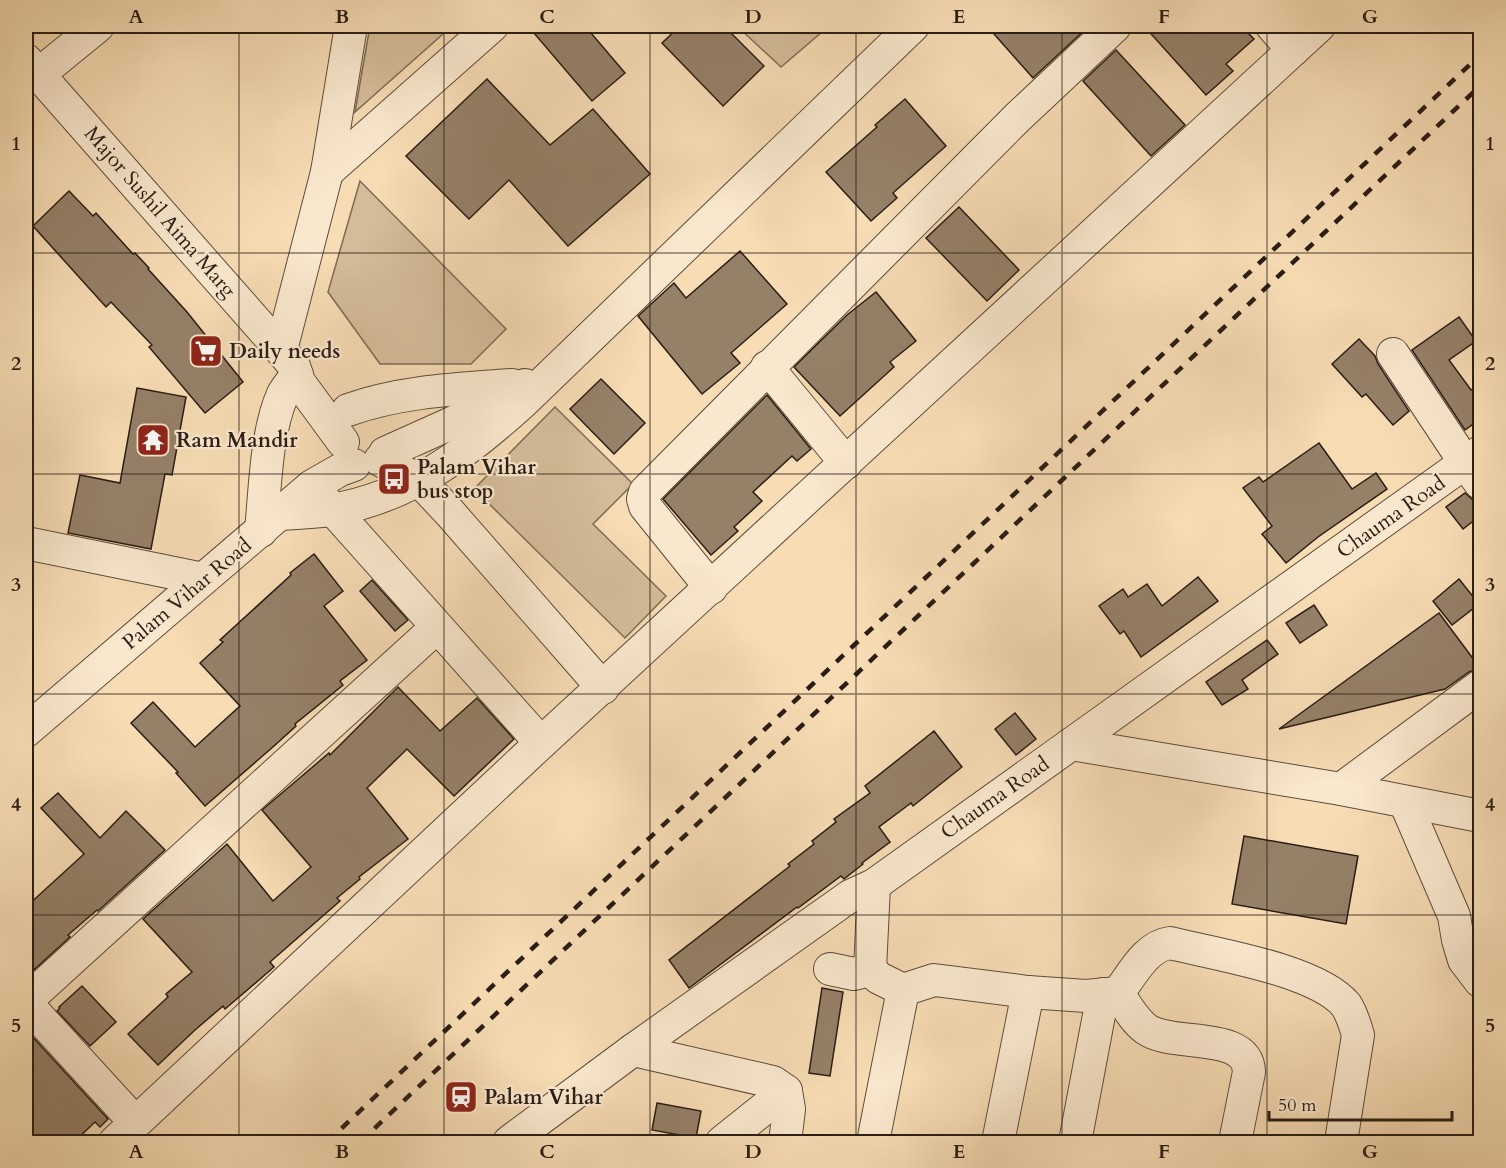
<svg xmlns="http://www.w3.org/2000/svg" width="1506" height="1168" font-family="Cardo,serif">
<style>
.green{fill:#d4bc99;stroke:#7f6c57;stroke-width:1.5}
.building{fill:#958068;stroke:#2a1d15;stroke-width:1.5}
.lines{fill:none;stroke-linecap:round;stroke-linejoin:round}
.minor-casing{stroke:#5d4d3d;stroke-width:34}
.minor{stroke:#fae8ce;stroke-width:32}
.rail{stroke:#2a1d15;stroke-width:4.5;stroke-dasharray:10 10;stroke-linecap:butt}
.grid{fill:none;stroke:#2a1d15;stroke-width:1.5;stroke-opacity:0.55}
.labels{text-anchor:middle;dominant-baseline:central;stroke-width:4.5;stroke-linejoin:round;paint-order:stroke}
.street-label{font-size:21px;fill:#2a1d15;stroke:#fae8ce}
.poi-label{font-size:21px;font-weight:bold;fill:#2a1d15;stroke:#fae8ce;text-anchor:start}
.neatline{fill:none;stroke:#2a1d15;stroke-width:2}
.grid-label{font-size:20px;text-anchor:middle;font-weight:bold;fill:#2a1d15}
</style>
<rect width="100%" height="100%" fill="#f7dcb4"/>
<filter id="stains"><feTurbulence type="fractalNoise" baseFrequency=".00333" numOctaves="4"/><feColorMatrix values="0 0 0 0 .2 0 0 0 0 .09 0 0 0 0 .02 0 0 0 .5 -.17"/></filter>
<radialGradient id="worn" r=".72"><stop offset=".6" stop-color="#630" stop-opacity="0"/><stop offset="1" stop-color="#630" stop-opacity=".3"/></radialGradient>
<!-- green -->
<g class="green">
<path d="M370,26H452L355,112Z"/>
<path d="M737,26H829L781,67Z"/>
<path d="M360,181L506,329L471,364H380L328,292Z"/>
<path d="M555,407L633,484L593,524L666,596L625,638L474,489Z"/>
</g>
<!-- building -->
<g class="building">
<path d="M528,26H585L625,73L592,101Z"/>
<path d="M680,26H724L764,66L723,106L662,43Z"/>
<path d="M987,26H1089L1033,78Z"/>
<path d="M1144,26H1241L1254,39L1226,64L1233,71L1206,95Z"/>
<path d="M1116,50L1185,125L1151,156L1083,81Z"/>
<path d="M487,79L550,145L593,109L650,174L568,246L509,180L469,219L406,156Z"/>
<path d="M905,99L946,146L893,193L897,198L871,221L826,172L877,127L875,125Z"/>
<path d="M69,191L93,216L96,213L133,254L135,253L149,268L148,269L187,312L243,382L205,413L149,347L152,345L111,302L106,307L33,226Z"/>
<path d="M959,207L1019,270L987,301L926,238Z"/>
<path d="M740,251L787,304L731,353L740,363L702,394L638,316L674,283L686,298Z"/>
<path d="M876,292L916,341L890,362L894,367L840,416L794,367L847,315Z"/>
<path d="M1459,317L1476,341L1449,360L1471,390L1480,384V419L1465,430L1412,350Z"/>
<path d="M1359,339L1375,356L1378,364L1409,411L1393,425L1366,394L1362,397L1332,364Z"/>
<path d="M601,379L645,423L614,454L570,409Z"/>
<path d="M137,388L186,397L172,475L165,474L151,549L68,533L80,475L120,483Z"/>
<path d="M767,395L811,449L797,461L792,456L753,492L762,501L734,527L738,531L711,555L663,499Z"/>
<path d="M1319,443L1352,489L1376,473L1387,489L1318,537L1286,563L1262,534L1272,526L1243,488L1259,477L1263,482Z"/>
<path d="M1465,493L1472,499L1480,501V516L1463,529L1446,507Z"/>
<path d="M314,554L343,591L324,606L367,660L340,681L343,685L295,724L296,726L274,746L205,806L176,773L178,772L131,723L153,702L195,747L240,706L200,663L223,642L220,640L291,575L290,573Z"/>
<path d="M1198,577L1218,601L1141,657L1124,631L1120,634L1099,606L1123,589L1128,597L1147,584L1162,606Z"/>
<path d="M1459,579L1479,604L1452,625L1433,601Z"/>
<path d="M372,580L408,620L395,631L360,591Z"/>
<path d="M1314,605L1327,625L1300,643L1286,623Z"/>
<path d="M1439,613L1480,668L1469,672L1445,689L1279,729Z"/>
<path d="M1267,640L1278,654L1242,680L1248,689L1222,705L1206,682Z"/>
<path d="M398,687L440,731L477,698L514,739L454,796L407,749L367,788L408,839L359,877L360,879L337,898L340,901L270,962L274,967L225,1009L223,1006L195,1030L158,1065L128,1034L168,997L166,994L192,972L143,919L227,844L273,901L311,867L262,810L329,753L330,755Z"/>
<path d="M1015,713L1036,739L1016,755L995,729Z"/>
<path d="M934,731L962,767L913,806L911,803L879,827L890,842L862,863L863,864L844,879L841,876L798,908L797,907L689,988L669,960L790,866L788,864L814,844L812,841L836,822L834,819L870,793L865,786Z"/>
<path d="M58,793L100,838L126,811L165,850L98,911L97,910L68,935L70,937L26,977V907L84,854L41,808Z"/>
<path d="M1244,836L1358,856L1346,924L1232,904Z"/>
<path d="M82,986L116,1022L90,1046L57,1011L60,1008L59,1007Z"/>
<path d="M822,988L843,992L830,1076L809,1073Z"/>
<path d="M29,1033L108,1119L100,1127L95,1122L73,1143H26V1037Z"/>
<path d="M657,1103L701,1111L696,1138L652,1130Z"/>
</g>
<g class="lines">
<defs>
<g id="minor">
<path d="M1272,26L1293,50"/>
<path d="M26,60L281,350L294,366L299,382L343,442"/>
<path d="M39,74L98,26"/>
<path d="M327,172L492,26"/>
<path d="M281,350L327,172L351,26"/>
<path d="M1393,354L1466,464L1480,483"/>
<path d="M767,367L846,463"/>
<path d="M348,410C401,391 457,389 512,385"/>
<path d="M385,453L454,422L525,385"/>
<path d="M380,460L419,480L450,513L603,688"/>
<path d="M320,495L541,743"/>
<path d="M280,514C297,513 314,512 331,510C407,498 467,453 522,403L913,26"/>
<path d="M261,531C265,490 266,431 283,394C287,387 292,381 297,375"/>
<path d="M26,543L203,579"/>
<path d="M711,588L645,506L643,499L645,492L1018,117L1115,26"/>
<path d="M26,731L312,486L340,470L354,465"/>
<path d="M1071,744L1341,789L1480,816"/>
<path d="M1341,789L1480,686"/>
<path d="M1405,802L1454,916L1458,940L1464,960L1480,981"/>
<path d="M830,969L854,974L870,970"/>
<path d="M870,970L879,978L903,990L934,980L1028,992L1086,996L1118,993C1132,975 1146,946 1170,943C1215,954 1317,970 1346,1005C1352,1014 1355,1025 1358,1035L1341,1142"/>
<path d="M870,970L874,885"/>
<path d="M1118,993C1126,1005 1134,1020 1146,1029C1172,1048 1248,1030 1249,1072L1235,1142"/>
<path d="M26,1001L437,627"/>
<path d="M26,1003L135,1122"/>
<path d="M633,1050L773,1082L786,1091L789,1109L785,1142"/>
<path d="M115,1142L541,743L1319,26"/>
<path d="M509,1142L633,1050L850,896L874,885L1480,452"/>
<path d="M722,1142L786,1091"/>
<path d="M873,1142L903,990"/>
<path d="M998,1142L1028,992"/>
<path d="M1075,1142L1103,994"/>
</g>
</defs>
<!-- minor casing -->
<use href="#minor" class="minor-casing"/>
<!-- minor -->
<use href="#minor" class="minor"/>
<!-- rail -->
<g class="rail">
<path d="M327,1142L1480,55"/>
<path d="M360,1142L1480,86"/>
</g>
</g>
<!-- grid -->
<path class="grid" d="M239,26V1142M444,26V1142M650,26V1142M856,26V1142M1062,26V1142M1267,26V1142M26,253H1480M26,474H1480M26,694H1480M26,915H1480"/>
<!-- icons -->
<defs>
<symbol id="supermarket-square" viewBox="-11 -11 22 22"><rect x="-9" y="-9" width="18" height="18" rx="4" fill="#8f2418" stroke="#fae8ce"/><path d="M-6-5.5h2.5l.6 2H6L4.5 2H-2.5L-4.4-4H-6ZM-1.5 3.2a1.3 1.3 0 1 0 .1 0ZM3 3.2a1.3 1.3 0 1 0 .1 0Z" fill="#fff"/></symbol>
<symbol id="temple-square" viewBox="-11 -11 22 22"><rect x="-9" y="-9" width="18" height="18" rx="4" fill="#8f2418" stroke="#fae8ce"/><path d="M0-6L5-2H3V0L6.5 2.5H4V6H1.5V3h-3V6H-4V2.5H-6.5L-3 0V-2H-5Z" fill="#fff"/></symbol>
<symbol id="bus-square" viewBox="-11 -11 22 22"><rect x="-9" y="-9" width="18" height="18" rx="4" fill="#8f2418" stroke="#fae8ce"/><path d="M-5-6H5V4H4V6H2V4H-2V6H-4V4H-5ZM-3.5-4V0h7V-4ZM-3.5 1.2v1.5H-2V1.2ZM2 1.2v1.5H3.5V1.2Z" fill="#fff"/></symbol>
<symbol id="station-square" viewBox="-11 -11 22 22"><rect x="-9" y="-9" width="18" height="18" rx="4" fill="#8f2418" stroke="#fae8ce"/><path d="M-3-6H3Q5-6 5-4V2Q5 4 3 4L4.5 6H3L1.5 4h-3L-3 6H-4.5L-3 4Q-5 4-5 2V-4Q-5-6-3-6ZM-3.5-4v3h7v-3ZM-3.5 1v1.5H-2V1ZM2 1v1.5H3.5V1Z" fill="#fff"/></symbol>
</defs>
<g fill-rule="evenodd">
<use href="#supermarket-square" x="187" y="332" width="38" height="38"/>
<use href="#temple-square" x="134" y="421" width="38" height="38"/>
<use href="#bus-square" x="375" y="460" width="38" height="38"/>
<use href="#station-square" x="442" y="1078" width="38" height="38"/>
</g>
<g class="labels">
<!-- street labels -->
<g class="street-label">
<text transform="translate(160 212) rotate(49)">Major Sushil Aima Marg</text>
<text transform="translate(1391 517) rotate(-35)">Chauma Road</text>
<text transform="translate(187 594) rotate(-40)">Palam Vihar Road</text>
<text transform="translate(995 798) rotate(-35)">Chauma Road</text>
</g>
<!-- poi labels -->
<g class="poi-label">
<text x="229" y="351">Daily needs</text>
<text x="176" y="440">Ram Mandir</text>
<text x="417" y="467">Palam Vihar<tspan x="417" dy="24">bus stop</tspan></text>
<text x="484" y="1097">Palam Vihar</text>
</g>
</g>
<!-- margin -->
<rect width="1506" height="1168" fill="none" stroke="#f7dcb4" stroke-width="66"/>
<!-- scale -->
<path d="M1269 1111v9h183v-9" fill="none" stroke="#2a1d15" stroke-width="3"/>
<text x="1278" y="1111" font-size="18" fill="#2a1d15" stroke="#fae8ce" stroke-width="4.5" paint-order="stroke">50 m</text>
<rect x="33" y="33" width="1440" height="1102" class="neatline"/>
<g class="grid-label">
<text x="136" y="23">A</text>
<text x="342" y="23">B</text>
<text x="547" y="23">C</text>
<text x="753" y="23">D</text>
<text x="959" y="23">E</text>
<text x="1164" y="23">F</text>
<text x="1370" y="23">G</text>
<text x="16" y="150">1</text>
<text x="1490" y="150">1</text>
<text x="16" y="370">2</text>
<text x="1490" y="370">2</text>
<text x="16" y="591">3</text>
<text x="1490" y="591">3</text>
<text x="16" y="811">4</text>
<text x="1490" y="811">4</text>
<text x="16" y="1032">5</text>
<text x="1490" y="1032">5</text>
<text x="136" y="1158">A</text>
<text x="342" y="1158">B</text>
<text x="547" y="1158">C</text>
<text x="753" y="1158">D</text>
<text x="959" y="1158">E</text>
<text x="1164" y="1158">F</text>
<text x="1370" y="1158">G</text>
</g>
<rect width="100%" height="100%" filter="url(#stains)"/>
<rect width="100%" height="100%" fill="url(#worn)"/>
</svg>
